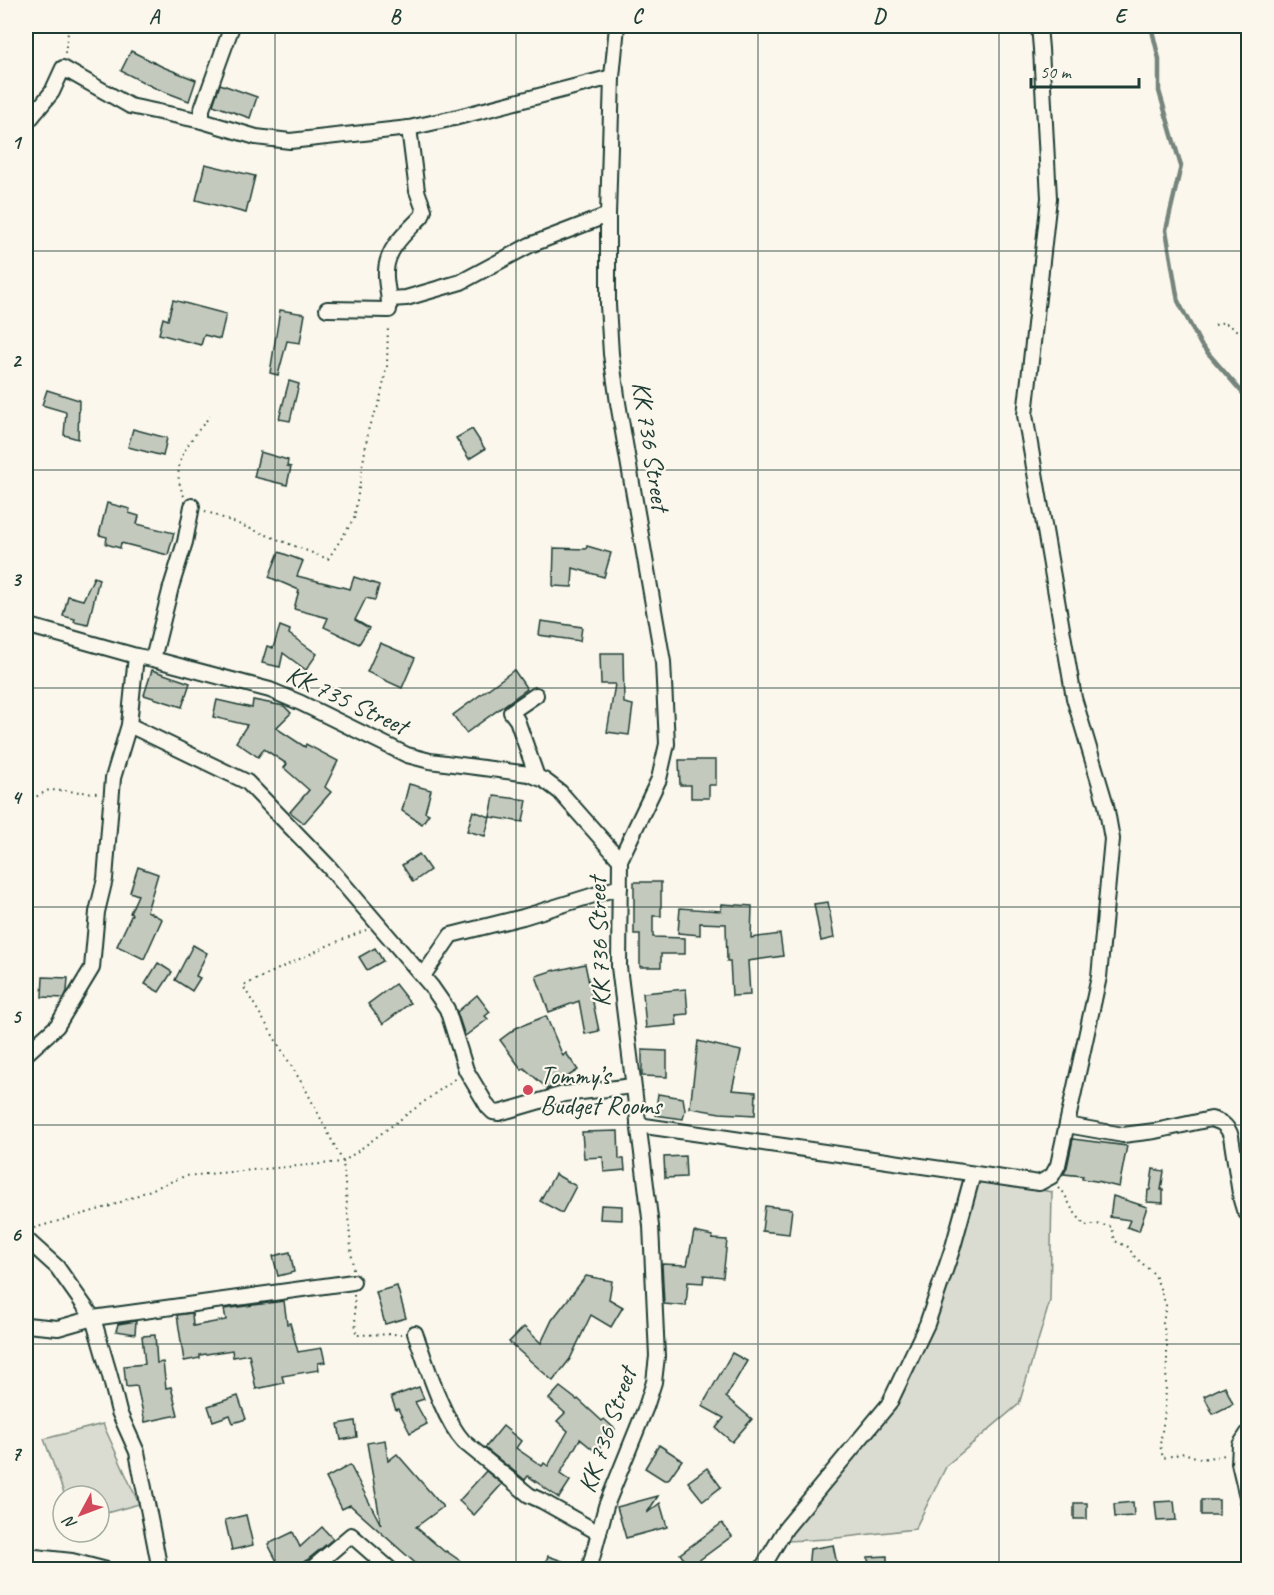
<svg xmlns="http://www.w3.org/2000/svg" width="1274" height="1595" viewBox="0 0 1274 1595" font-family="Caveat,sans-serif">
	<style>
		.green { fill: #dbdcd1; stroke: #7d8c82; stroke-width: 1.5 }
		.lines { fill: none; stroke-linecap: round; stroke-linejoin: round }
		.stream { stroke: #74847b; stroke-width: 4.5 }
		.building { fill: #c4c9be; stroke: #1f3d34; stroke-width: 1.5 }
		.minor-casing { stroke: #1f3d34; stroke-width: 18 }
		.path { stroke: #1f3d34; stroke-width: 2; stroke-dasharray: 1.5 4.5; stroke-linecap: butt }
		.minor { stroke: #fbf7ec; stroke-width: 14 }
		.grid { fill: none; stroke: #1f3d34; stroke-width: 1.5; stroke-opacity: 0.55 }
		.poi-dot { fill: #d1495b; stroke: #fbf7ec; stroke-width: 2 }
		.labels { text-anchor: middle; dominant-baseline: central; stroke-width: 4.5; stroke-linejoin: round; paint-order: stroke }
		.street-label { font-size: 26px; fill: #1f3d34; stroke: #fbf7ec }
		.poi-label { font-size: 26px; fill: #1f3d34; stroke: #fbf7ec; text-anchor: start }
		.neatline { fill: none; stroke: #1f3d34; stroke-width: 2 }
		.grid-label { font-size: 20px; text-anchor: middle; font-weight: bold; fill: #1f3d34 }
	</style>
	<rect width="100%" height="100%" fill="#fbf7ec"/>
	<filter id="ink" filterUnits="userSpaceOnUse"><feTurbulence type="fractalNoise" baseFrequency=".0167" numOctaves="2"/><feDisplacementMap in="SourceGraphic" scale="12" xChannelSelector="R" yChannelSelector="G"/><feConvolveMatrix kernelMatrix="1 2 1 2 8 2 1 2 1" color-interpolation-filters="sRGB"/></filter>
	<g filter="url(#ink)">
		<!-- green -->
		<g class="green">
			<path d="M979,1179L1052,1192L1050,1301L1019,1404L947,1465L915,1529L828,1539L787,1541L801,1517L861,1437L895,1410L920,1358L952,1267Z"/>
			<path d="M103,1424L139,1504L99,1515V1496H65L44,1439Z"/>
		</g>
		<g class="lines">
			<!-- stream -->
			<path class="stream" d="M1151,26L1159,59V91L1181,166L1166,230L1178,301L1201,345L1247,398L1248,401"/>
		</g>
		<!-- building -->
		<g class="building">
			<path d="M131,51L163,67L196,80L189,101L155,88L121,71Z"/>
			<path d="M220,84L257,97L250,118L213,105Z"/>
			<path d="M205,164L255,176L246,213L196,200Z"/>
			<path d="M173,300L226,314L220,339L204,335L201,345L159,334L163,318L168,320Z"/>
			<path d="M280,310L305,314L300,343L287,341L278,375L270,373Z"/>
			<path d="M289,381L299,384L290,421L279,419Z"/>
			<path d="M47,390L79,400L78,439L64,435L66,412L42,405Z"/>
			<path d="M133,429L167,438L163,456L128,447Z"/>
			<path d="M472,429L485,449L469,459L456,438Z"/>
			<path d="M260,452L288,460L287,466L291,467L287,485L254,477Z"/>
			<path d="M107,503L130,509L129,513L139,516L137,524L174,533L168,555L121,543L120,548L106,544L107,537L99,535Z"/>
			<path d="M587,546L611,553L604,577L573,568L572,587L553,586L554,548L586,549Z"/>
			<path d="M279,552L303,561L297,576L350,589L354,577L379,585L375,600L366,598L355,620L369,628L359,644L324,627L328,618L294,609L299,590L269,577Z"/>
			<path d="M94,577L99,579L88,625L74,622L75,619L63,616L68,596L83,600Z"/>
			<path d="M541,621L582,627L580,641L539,635Z"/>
			<path d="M280,626L290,630L289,634L317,654L306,670L283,653L280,667L262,663L267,646L273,648Z"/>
			<path d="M380,643L415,658L402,688L367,672Z"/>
			<path d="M600,653H623L624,703L633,705L629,735L607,732L615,684H601Z"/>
			<path d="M152,670L190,683L182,707L144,695Z"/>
			<path d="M514,670L527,689L466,733L453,715Z"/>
			<path d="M217,700L252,708L253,700L284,706L291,713L276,728L305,747L306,744L338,761L325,787L331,792L304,823L290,812L309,790L284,768L287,764L264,749L258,757L236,742L247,725L213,717Z"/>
			<path d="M679,760H716V785H709V798H691V785H680Z"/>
			<path d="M409,784L431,790L425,812L429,814L422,824L402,811Z"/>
			<path d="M494,796L527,800L523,822L490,817Z"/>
			<path d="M473,811L490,817L485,836L467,831Z"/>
			<path d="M419,854L430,870L413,882L402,865Z"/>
			<path d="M138,867L158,874L147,911L162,919L144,959L117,946L132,914L130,913L138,895L130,892Z"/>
			<path d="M634,882H661V916H653V937L685,938V954H661V967H640V934H634Z"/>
			<path d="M828,902L834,938L821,941L814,904Z"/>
			<path d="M722,904L752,906L751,938L780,934L783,956L748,961L750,995L732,996L730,961H727L726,924L700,923V935L678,933L680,908L721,911Z"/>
			<path d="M193,945L207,953L196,976L200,978L192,991L175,980Z"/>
			<path d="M375,948L383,961L367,970L359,957Z"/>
			<path d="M158,963L172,972L159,992L145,984Z"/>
			<path d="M585,964L599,1031L585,1034L579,1001L549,1012L536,976L554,970L555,971Z"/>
			<path d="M43,977L68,978L67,991L64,998L42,997Z"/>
			<path d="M395,984L410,1003L383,1024L368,1004Z"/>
			<path d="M686,989L688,1014L676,1015L677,1025L646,1028L643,993Z"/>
			<path d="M477,995L490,1012L485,1016L488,1019L465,1036L457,1012Z"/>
			<path d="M546,1016L563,1056L566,1053L578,1070L548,1089L524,1068L522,1070L500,1040L516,1028Z"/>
			<path d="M698,1041L741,1051L732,1090L756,1092L755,1115L720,1113L690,1108Z"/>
			<path d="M642,1050L667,1051V1077L642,1076Z"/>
			<path d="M658,1094L683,1098L685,1110L683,1119L655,1115Z"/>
			<path d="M618,1131L619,1159H624L625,1170L604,1172L603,1157L584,1158L582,1132Z"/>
			<path d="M1073,1139L1127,1146L1119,1187L1102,1183V1182L1082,1179L1083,1176L1064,1174L1067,1167Z"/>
			<path d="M685,1156L686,1177L665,1178L664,1157Z"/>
			<path d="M1153,1169L1164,1171L1161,1190H1163V1203L1147,1202L1148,1190H1150Z"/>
			<path d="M555,1174L576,1186L562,1213L540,1201Z"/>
			<path d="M1113,1196L1147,1207L1139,1231L1127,1227L1130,1220L1110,1217Z"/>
			<path d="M601,1205L622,1206V1220L600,1219Z"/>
			<path d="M765,1206L792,1209L789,1234L762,1231Z"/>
			<path d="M694,1232L713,1236L712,1239L727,1240L723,1277L704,1275L703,1283L688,1282L686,1306L664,1304L662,1264L687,1265Z"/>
			<path d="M290,1252L294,1272L278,1276L273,1256Z"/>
			<path d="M586,1276L612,1281L609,1299L623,1307L611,1327L591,1315L570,1359L553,1381L509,1342L524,1327L541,1343L552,1320Z"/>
			<path d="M397,1286L406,1318L385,1324L376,1292Z"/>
			<path d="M284,1301L287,1324L290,1323L298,1352L322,1348L325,1362L318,1363L319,1370L282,1376L284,1383L256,1389L249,1354L233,1357L232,1350L200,1355V1358L184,1361L177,1315L192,1313L193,1326L226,1320L224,1309Z"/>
			<path d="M136,1321L135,1334L116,1331L118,1324Z"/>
			<path d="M155,1335L157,1363L163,1362L166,1388L171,1387L178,1415L145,1422L137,1386L126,1387L124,1366L145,1364L142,1336Z"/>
			<path d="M732,1353L747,1361L726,1397L752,1419L732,1442L716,1428L724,1418L702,1406Z"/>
			<path d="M1225,1386L1233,1404L1213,1414L1204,1396Z"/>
			<path d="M419,1387L424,1399L415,1402L427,1424L410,1433L398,1409L396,1410L391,1397Z"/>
			<path d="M560,1387L577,1400L578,1399L602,1421L604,1419L615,1429L596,1452L580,1439L560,1474L570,1481L559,1498L528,1476L525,1480L485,1448L503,1426L521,1441L516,1448L542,1466L544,1463L548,1466L568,1431L557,1421L565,1413L549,1399Z"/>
			<path d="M238,1396L246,1419L233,1423L230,1415L213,1421L208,1406Z"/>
			<path d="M355,1421L357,1437L341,1440L338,1424Z"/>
			<path d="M385,1440L388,1461L397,1454L443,1507L416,1527L445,1552L446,1551L472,1569H422L350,1505L342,1509L326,1478L350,1465L381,1525L367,1443Z"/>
			<path d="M659,1445L682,1460L668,1480H664L645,1468Z"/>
			<path d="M707,1468L721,1487L703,1501L688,1482Z"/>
			<path d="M486,1471L502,1484L474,1515L459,1501Z"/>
			<path d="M658,1496L647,1513L660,1503L667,1527L626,1538L617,1507Z"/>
			<rect x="1201" y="1500" width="18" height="15"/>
			<path d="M1174,1501L1176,1520L1157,1521L1155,1502Z"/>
			<path d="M1133,1502L1134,1516L1115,1517L1114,1504Z"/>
			<rect x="1074" y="1503" width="13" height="16"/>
			<path d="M246,1515L253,1545L232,1550L225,1520Z"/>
			<path d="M722,1523L732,1536L690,1567L680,1554Z"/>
			<path d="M322,1527L333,1539L307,1560L289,1569H281L268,1544L293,1532L300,1547Z"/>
			<path d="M833,1545L838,1569H808L810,1549Z"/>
			<path d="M548,1556L580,1567V1569H543Z"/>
			<path d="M887,1556V1569H869L868,1557Z"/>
		</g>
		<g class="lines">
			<defs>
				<g id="minor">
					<path d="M202,121V109L232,26"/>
					<path d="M26,124L52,92L63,68L130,106L202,121L256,137L290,141L409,128L454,118L612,77"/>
					<path d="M390,299L406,298L461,282L530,245L608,215"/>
					<path d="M327,309L389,310C390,295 385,284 386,271C387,247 407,232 422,216L424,210L417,191L409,128"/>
					<path d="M26,625L136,656L153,659L270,690L301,703L407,755L430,761L529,774L544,780L560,792L620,860"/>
					<path d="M153,659L171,587L185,542L192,506"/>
					<path d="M536,695L511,712L517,720L537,777"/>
					<path d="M129,725L247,782L328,866L431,986L447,1009L466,1070L488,1107L493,1112L499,1113L564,1094L633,1086"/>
					<path d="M423,976L451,935L523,917L620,887"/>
					<path d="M26,1054L57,1026L92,968L97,912L105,879L113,778L129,725L136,656"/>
					<path d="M638,1125L1039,1183L1052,1176L1058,1165L1099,977L1112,839L1106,805L1074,698L1025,415L1049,198L1041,49L1039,26"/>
					<path d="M1067,1125L1123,1135L1155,1131L1211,1119C1222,1122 1227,1125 1231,1136L1241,1200L1244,1210L1248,1215"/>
					<path d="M26,1239L57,1267L93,1318L110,1376L119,1412L137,1452L160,1570"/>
					<path d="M26,1325L58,1328L93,1318L353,1282"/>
					<path d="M415,1333C427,1365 442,1418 464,1442L529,1495L542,1501L599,1533"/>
					<path d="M1248,1433L1240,1445L1239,1463L1248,1501"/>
					<path d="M26,1556L72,1561L107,1570"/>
					<path d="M310,1570L351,1535L391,1570"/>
					<path d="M589,1570L606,1506L646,1407L654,1382L657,1356L651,1226L619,967L620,860L659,779L667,744L663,662L618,403L611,354L608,305V215L612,77L617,26"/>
					<path d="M761,1570L786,1528L889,1404L927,1324L953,1247L973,1174"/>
				</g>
			</defs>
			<!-- minor casing -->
			<use href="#minor" class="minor-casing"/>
			<!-- path -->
			<g class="path">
				<path d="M58,26L68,32"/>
				<path d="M65,53L69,26"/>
				<path d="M1215,325L1224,322L1248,337"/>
				<path d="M184,496C168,463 190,441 210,416"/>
				<path d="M205,511L328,559L354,519L369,426L379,404L387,367L388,325"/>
				<path d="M26,802L49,790L97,793"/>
				<path d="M1058,1188L1064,1193L1072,1209L1085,1226L1097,1224L1112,1227L1115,1241L1128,1247L1134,1256L1155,1275L1166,1305L1163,1323L1167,1343V1358L1165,1411L1160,1445L1163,1458L1184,1453L1201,1459L1225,1455"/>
				<path d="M34,1228L111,1206L185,1176L343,1162L456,1078"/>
				<path d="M353,1269L343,1162L306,1090L243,986L329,945L366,930"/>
				<path d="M354,1295L356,1335L401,1334"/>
			</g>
			<!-- minor -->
			<use href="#minor" class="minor"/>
		</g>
	</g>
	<!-- grid -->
	<path class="grid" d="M275,26V1570M516,26V1570M758,26V1570M999,26V1570M26,251H1248M26,470H1248M26,688H1248M26,907H1248M26,1125H1248M26,1344H1248"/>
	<!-- markers -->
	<circle class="poi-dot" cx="528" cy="1090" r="6"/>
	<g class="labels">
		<!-- street labels -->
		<g class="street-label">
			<text transform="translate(651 446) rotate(81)">KK 736 Street</text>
			<text transform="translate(347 700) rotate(25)">KK 735 Street</text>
			<text transform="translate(599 942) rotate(-92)">KK 736 Street</text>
			<text transform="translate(607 1430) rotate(-71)">KK 736 Street</text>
		</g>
		<!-- poi labels -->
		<g class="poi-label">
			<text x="540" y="1075">Tommy’s<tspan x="540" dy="30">Budget Rooms</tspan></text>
		</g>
	</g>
	<!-- margin -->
	<rect width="1274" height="1595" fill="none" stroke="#fbf7ec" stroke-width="66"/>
	<!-- north arrow -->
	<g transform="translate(81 1514) rotate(229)"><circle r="28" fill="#fbf7ec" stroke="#a3ada2" stroke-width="1.5"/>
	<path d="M0-4.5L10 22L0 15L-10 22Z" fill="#d1495b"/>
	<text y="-9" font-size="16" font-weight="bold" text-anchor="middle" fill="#1f3d34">N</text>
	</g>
	<!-- scale -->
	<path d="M1031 78v9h108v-9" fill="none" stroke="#1f3d34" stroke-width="3"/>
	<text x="1040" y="78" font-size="18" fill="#1f3d34" stroke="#fbf7ec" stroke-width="4.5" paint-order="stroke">50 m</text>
	<rect x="33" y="33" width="1208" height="1529" class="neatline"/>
	<g class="grid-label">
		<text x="154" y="23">A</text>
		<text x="395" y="23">B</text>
		<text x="637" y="23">C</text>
		<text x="879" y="23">D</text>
		<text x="1120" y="23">E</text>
		<text x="16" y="149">1</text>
		<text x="16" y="367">2</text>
		<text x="16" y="586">3</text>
		<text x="16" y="804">4</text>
		<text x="16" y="1023">5</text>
		<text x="16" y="1241">6</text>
		<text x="16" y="1460">7</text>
	</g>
</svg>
